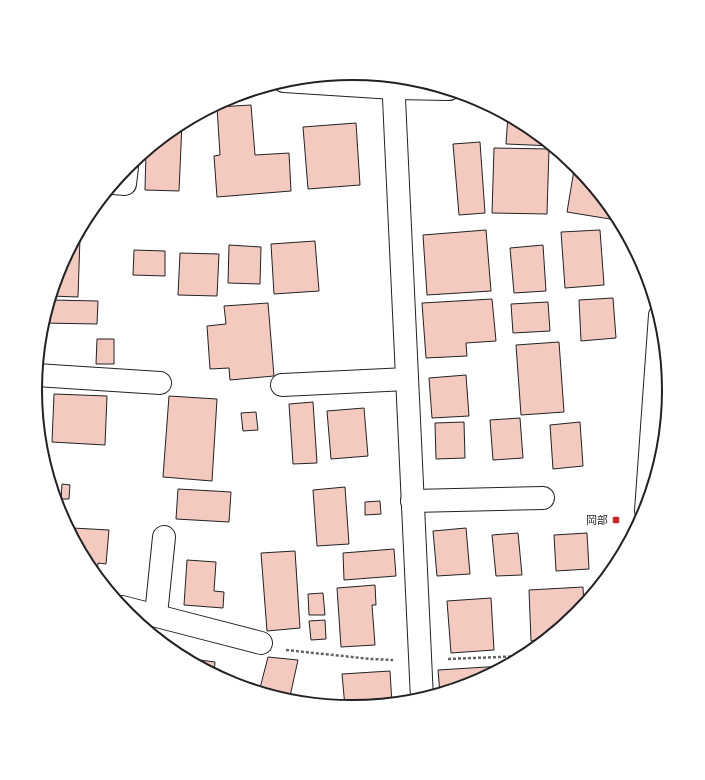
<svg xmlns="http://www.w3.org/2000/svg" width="705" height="780" viewBox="0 0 705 780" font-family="Mulish,'Noto Sans JP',sans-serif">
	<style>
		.building { fill: #f3c9c0; stroke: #222 }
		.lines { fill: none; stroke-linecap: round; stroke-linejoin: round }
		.minor-casing { stroke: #222; stroke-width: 24 }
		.tertiary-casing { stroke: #222; stroke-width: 24 }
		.trunk-casing { stroke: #222; stroke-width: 24 }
		.path { stroke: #646464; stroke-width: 2.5; stroke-dasharray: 3 2; stroke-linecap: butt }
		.minor { stroke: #fff; stroke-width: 22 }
		.tertiary { stroke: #fff; stroke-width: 22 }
		.trunk { stroke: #fff; stroke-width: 22 }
		.poi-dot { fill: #c62828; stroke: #fff; stroke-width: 1.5 }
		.labels { text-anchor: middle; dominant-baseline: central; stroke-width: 3; stroke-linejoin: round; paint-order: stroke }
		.poi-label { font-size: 11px; fill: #222; stroke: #fff; text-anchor: end }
		.rim { fill: none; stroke: #222; stroke-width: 2 }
	</style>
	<rect width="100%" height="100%" fill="#fff"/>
	<!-- building -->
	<g class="building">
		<path d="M251,105L255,155L289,153L291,191L217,197L214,156L220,155L217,107Z"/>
		<path d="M508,115L529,126L553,146L506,144Z"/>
		<path d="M182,123L179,191L145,190L146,150L176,126Z"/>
		<path d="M356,123L360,185L308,189L303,127Z"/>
		<path d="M480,142L485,213L459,215L453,144Z"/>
		<path d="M494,148L549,149L547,214L492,213Z"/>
		<path d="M575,164L617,214L616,220L567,212Z"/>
		<path d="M486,230L491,291L427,295L423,235Z"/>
		<path d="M600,230L604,285L565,288L561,232Z"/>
		<path d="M76,238H80L78,297L51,296L59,268Z"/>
		<path d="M315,241L319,291L274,294L271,244Z"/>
		<path d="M229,245L261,247L260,284L228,283Z"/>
		<path d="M543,245L546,291L514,293L510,248Z"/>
		<path d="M134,250L165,251V276L133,275Z"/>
		<path d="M180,253L219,254L217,296L178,295Z"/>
		<path d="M613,298L616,338L581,341L579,300Z"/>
		<path d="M492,299L496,341L466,343L467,356L426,358L422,303Z"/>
		<path d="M50,300L98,301L97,324L43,323Z"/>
		<path d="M548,302L550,331L513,333L511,304Z"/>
		<path d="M268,303L274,376L230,380L229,368L210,369L207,326L226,324L224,306Z"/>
		<path d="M97,339H114V364H96Z"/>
		<path d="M559,342L564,412L521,415L516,345Z"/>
		<path d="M466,375L469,416L432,418L429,378Z"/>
		<path d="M54,394L107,396L105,445L52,442Z"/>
		<path d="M169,396L217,399L212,481L163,477Z"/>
		<path d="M313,402L317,463L293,464L289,404Z"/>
		<path d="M364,408L368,456L331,459L327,411Z"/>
		<path d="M256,412L258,430L243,431L241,413Z"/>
		<path d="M520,418L523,458L493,460L490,420Z"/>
		<path d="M464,422L465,458L436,459L435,423Z"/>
		<path d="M580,422L583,466L553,469L550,425Z"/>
		<path d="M62,484L70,485L69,499H61Z"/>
		<path d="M345,487L349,544L317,546L313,490Z"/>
		<path d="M178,489L231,492L229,522L176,519Z"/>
		<path d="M380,501L381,514L365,515V502Z"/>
		<path d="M73,528L109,530L106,564L98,563L97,574H95L88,566L73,537Z"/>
		<path d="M466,528L470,574L437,576L433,531Z"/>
		<path d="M518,533L522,575L496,576L492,535Z"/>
		<path d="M587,533L589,569L556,571L554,535Z"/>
		<path d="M394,549L396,576L344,580L343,553Z"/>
		<path d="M295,551L300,628L267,631L261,553Z"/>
		<path d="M187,560L216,562L214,591L224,592L223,608L184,605Z"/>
		<path d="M375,585L376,605H372L375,645L341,647L337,588Z"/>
		<path d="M583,587L584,606L577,615L546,640L531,641L529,590Z"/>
		<path d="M323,593L325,615H309L308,594Z"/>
		<path d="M491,598L494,650L451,653L447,601Z"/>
		<path d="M325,620L326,639L311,640L309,621Z"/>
		<path d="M268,657L298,660L289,701L259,692Z"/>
		<path d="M185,658L215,662L214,674Z"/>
		<path d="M503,666V668L474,683L440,694L438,670Z"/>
		<path d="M390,671L392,704L352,707H345L342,674Z"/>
	</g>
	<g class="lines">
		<defs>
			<g id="minor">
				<path d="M393,77L422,699"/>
				<path d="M113,183L125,184L127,167"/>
				<path d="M36,375L160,383"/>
				<path d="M282,385L407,379"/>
				<path d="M412,501L543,498"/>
				<path d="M122,607L261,643"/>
				<path d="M156,615L164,537"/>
			</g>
			<path id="tertiary" d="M284,81L394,88L449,89"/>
			<path id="trunk" d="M646,511L660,315"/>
		</defs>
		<!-- minor casing -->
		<use href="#minor" class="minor-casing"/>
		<!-- tertiary casing -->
		<use href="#tertiary" class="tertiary-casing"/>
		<!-- trunk casing -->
		<use href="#trunk" class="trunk-casing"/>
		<!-- path -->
		<g class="path">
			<path d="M286,650L371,659L393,660"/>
			<path d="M448,659L525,656"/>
		</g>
		<!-- minor -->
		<use href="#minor" class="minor"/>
		<!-- tertiary -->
		<use href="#tertiary" class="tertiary"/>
		<!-- trunk -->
		<use href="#trunk" class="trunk"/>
	</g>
	<!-- markers -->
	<rect class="poi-dot" x="612" y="516" width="8" height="8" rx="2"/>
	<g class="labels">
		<!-- poi labels -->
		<g class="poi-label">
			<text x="608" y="520">岡部</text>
		</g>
	</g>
	<!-- crop -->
	<path d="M0 0H705V780H0ZM42 390a310 310 0 1 1 620 0a310 310 0 1 1-620 0Z" fill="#fff" fill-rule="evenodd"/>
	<path class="rim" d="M42 390a310 310 0 1 1 620 0a310 310 0 1 1-620 0Z"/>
</svg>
